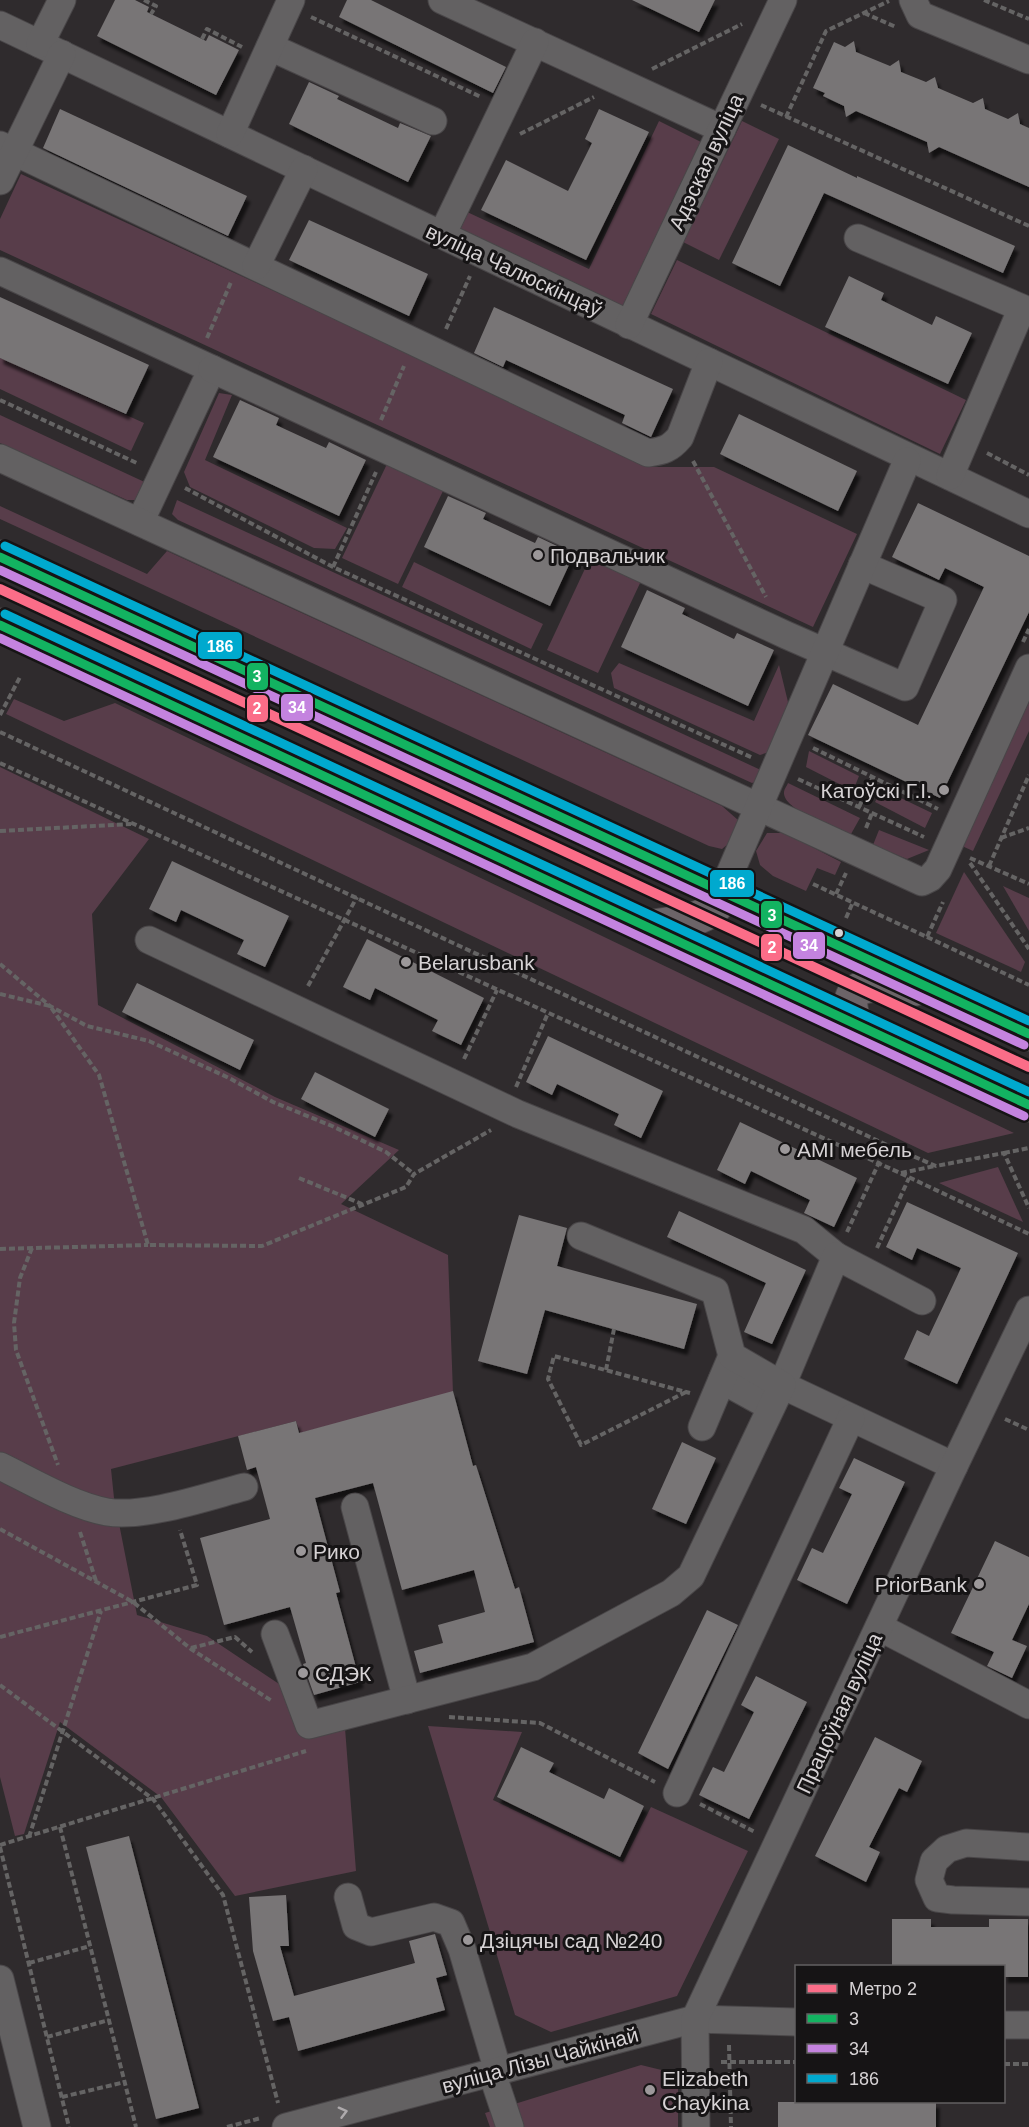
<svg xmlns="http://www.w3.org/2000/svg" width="1029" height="2127" viewBox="0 0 1029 2127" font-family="Arial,sans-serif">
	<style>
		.green { fill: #583d4a }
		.building { fill: #787576; filter: url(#shadow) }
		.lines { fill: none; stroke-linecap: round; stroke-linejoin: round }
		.minor-casing { stroke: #494648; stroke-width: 29 }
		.major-casing { stroke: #494648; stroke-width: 35 }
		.path { stroke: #656464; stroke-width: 4; stroke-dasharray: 6 3; stroke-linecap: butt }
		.minor { stroke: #636162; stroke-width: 27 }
		.major { stroke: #6c6468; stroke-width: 33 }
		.bus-1-casing { stroke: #161415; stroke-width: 14 }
		.bus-2-casing { stroke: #161415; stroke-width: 14 }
		.bus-3-casing { stroke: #161415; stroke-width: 14 }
		.bus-1 { stroke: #13b361; stroke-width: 9 }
		.bus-2 { stroke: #c483df; stroke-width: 9 }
		.bus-3 { stroke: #00a9ce; stroke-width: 9 }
		.metro-1-casing { stroke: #161415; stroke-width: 15 }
		.metro-1 { stroke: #fb6d88; stroke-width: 10 }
		.oneway { stroke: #aeaaac }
		.poi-dot { fill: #9c989a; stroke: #161415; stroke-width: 2 }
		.bus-dot { fill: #d6d2d4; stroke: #161415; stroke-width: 2 }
		.labels { text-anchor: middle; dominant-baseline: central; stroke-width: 6; stroke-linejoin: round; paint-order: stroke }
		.street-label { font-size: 21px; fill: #d6d2d4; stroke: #161415 }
		.poi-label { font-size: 21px; fill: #d6d2d4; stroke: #161415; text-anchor: start }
		.line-badge { stroke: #161415; stroke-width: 2 }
		.badge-label { font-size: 16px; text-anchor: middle; font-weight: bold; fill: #fff }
	</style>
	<defs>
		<filter id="shadow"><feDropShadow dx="3.5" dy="6" stdDeviation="1.5" flood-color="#0009"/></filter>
	</defs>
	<rect width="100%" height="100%" fill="#2f2b2d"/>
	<!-- green -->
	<g class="green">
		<path d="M659,121L703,143L624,309L456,230L465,211L589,269Z"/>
		<path d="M742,121L779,139L719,260L683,242Z"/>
		<path d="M21,174L654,467H714L857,534L813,627L0,250V219Z"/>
		<path d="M677,260L966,400L940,454L651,314Z"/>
		<path d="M0,358L144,423L131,451L0,389Z"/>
		<path d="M219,393L232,395L205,460L347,528L335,549L314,548L190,487L184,472Z"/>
		<path d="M0,415L151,485L141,500H127L0,443Z"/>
		<path d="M387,464L443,491L398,584L342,558Z"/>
		<path d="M177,500L763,771L760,780L752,783L178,520L172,514Z"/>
		<path d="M0,506L147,574L167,551L722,806L738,820L734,839L722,849L709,846L0,519Z"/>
		<path d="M590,558L641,581L598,673L547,650Z"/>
		<path d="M414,562L543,624L531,649L402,587Z"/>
		<path d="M619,663L754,721L779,665L788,702L772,751L760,755L614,688L611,673Z"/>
		<path d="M14,699L64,721L115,703L1014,1133L928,1153L6,714Z"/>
		<path d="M1029,701V731L973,851L962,846Z"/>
		<path d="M809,751L859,776L853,791L806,767Z"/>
		<path d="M0,767L149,839L92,914L98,1005L275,1097L399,1150L341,1204L448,1255L453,1393L300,1433L296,1421L111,1469L114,1498L137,1615L207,1636L345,1728L356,1871L235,1896L161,1797L60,1722L24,1834L15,1836L0,1777Z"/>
		<path d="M788,783L860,818L851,834C837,828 782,810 784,792C784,789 787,786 788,783Z"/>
		<path d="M882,789L932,813L925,828L875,802Z"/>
		<path d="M879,830L929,850L907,859L873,845Z"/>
		<path d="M767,833H785L841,862L835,875L817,868L806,891L773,876L760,865L756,851Z"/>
		<path d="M964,872L1025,962L1021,972L936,933Z"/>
		<path d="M1003,886L1029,898V931Z"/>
		<path d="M998,1167L1023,1222L939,1183Z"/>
		<path d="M428,1726L522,1732L493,1800L623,1862L651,1807L748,1851L677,1996L551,2032L515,2015Z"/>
		<path d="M641,2065L678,2074V2127H490L485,2113Z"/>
	</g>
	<!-- building -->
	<g class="building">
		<path d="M115,0H135L149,7L147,12L206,41L209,35L239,50L216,95L97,36Z"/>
		<path d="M347,0H371L506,67L493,93L339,17Z"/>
		<path d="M632,0H715L699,32Z"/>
		<path d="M854,41L856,52L890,66L899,60L901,72L926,82L935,77L938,88L973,103L983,98L985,109L1008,119L1018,113L1020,124L1029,128V187L939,147L929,153L927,142L856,111L846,117L844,106L823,96L825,93L813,88L834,42L845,47Z"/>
		<path d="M309,82L339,96L337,99L398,128L400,123L431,136L408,182L289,124Z"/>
		<path d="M60,109L247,196L228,236L43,148Z"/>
		<path d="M599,109L649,132L586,260L481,210L506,160L568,191L592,143L585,139Z"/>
		<path d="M788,145L857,178V176L1015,246L1003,273L824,193L780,286L732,263Z"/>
		<path d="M309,220L428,274L409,316L289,260Z"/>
		<path d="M849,276L884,293L881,300L932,325L936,316L972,333L948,384L825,327Z"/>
		<path d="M0,297L149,365L126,414L0,358Z"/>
		<path d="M494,307L673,389L651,437L622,423L625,415L506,360L503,367L474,353Z"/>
		<path d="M240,400L279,418L276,425L326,448L329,442L366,460L339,516L213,457Z"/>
		<path d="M739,414L857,471L838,511L720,454Z"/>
		<path d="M448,496L486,513L483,519L535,543L538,537L574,554L550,606L424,547Z"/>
		<path d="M918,503L1029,556V612L940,798L808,735L833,684L918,725L984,587L945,568L939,580L892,557Z"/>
		<path d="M647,590L685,608L682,614L734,639L737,633L774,650L748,706L621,647Z"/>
		<path d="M172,861L289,916L265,967L237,954L244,940L181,910L176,922L149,909Z"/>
		<path d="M367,939L484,998L461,1045L432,1031L438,1020L375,988L370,1000L343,987Z"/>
		<path d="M137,983L254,1040L240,1070L122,1012Z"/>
		<path d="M548,1036L663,1091L641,1138L614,1125L619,1114L557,1084L552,1095L526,1082Z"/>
		<path d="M315,1072L389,1109L375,1137L301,1099Z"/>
		<path d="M740,1122L857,1178L834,1227L804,1213L810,1200L751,1171L745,1184L717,1170Z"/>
		<path d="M907,1202L1018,1253L957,1384L904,1359L917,1330L929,1336L961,1268L917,1248L912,1260L886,1247Z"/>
		<path d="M679,1211L806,1270L772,1344L744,1332L766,1283L667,1237Z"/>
		<path d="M519,1215L567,1228L557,1266L697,1304L684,1349L545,1310L527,1374L478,1361Z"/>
		<path d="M453,1391L473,1466L476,1465L515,1589L519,1587L534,1642L420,1673L414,1651L443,1643L438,1625L485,1612L474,1570L402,1590L373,1483L315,1498L340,1592L336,1593L360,1682L314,1695L303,1664L306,1663L290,1607L224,1625L200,1538L270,1519L256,1467L247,1470L238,1436L296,1421L299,1433Z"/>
		<path d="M682,1442L716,1458L686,1524L652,1509Z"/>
		<path d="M854,1458L905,1482L847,1604L797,1580L812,1548L823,1553L852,1494L839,1488Z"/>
		<path d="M995,1541L1029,1557V1604L1012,1640L1027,1646L1012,1678L987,1666L994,1652L951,1633Z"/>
		<path d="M707,1610L738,1625L668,1769L638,1753Z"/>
		<path d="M756,1676L807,1702L749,1819L699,1795L713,1767L724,1772L754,1712L741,1705Z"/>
		<path d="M875,1737L922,1761L907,1792L899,1788L869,1847L880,1852L866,1882L815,1856Z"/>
		<path d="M521,1747L554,1763L549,1772L604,1799L609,1788L644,1806L620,1857L497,1797Z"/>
		<path d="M129,1836L199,2108L156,2119L86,1847Z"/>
		<path d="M286,1895L289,1946H280L294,1996L415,1963L409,1941L435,1934L447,1975L436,1978L445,2010L298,2051L289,2017L273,2021L253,1951L249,1897Z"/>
		<path d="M892,1919H931V1927H989V1919H1028V1977H1004V1966H892Z"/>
		<rect x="778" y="2102" width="158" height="25"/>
	</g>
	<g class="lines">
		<defs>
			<g id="minor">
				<path d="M442,0L722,129"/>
				<path d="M913,0L920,15L1029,60"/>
				<path d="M0,25L1029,514"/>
				<path d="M40,44L62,0"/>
				<path d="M270,47L433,121"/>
				<path d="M230,134L291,0"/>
				<path d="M0,145L648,453C663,451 670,449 680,437L709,362"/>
				<path d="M0,181L62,54"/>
				<path d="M442,235L535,42"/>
				<path d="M858,238L1022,308L950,476"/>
				<path d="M256,266L304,169"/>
				<path d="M0,271L212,369L140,522"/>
				<path d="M629,325L783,0"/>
				<path d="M212,369L786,635L905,687L943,600L862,565"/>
				<path d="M0,458L922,882L930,878L938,869L1029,668"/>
				<path d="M722,892L907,461"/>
				<path d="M149,940L518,1114L804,1230L836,1256"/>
				<path d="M922,1301L836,1256L782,1385L954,1466"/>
				<path d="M722,1380L771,1407"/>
				<path d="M702,1427L732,1356"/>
				<path d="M0,1466C31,1481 73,1506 107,1512C145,1518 206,1497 244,1487"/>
				<path d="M355,1507L407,1700"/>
				<path d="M879,1627L1029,1705"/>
				<path d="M275,1634L309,1725L533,1667L671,1593L691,1576L782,1385L732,1356L715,1291L581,1236"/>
				<path d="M677,1793L851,1418"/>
				<path d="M1029,1847L966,1843L947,1849L934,1861L929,1880L937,1898L953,1900L1029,1902"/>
				<path d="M348,1897L356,1926L371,1932L434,1917L451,1923L462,1949L498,2071"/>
				<path d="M0,1979L37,2127"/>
				<path d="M1004,2025H1029"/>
				<path d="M492,2073L510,2127"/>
				<path d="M286,2127L695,2019L796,2022"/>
				<path d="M696,2127L695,2019L954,1466L1029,1310"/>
			</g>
			<g id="major">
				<path d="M0,557L1029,1034"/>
				<path d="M0,625L1029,1105"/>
				<path d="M646,927C666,924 703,922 716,906C719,902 720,896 722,892"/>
				<path d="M857,1025C833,975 885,985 915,989"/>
			</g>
		</defs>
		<!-- minor casing -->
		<use href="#minor" class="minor-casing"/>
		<!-- major casing -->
		<use href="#major" class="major-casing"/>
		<!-- path -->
		<g class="path">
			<path d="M144,0L156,6L151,14"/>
			<path d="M984,0L1029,19"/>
			<path d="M864,13L896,27"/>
			<path d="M311,17L481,97"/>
			<path d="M202,39L207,29L242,47"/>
			<path d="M652,69L742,24"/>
			<path d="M761,105L1029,226"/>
			<path d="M786,117L826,31L889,1"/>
			<path d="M520,134L594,97"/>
			<path d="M446,329L470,276"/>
			<path d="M207,338L231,282"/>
			<path d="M0,400L139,464"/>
			<path d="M381,420L404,366"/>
			<path d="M987,453L1029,475"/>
			<path d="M693,461L766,597"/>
			<path d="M185,488L333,567L753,758"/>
			<path d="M333,567L376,472"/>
			<path d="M1023,642L1029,629"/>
			<path d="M0,715L20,677"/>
			<path d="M0,732L887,1145L936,1166L1004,1153L1029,1208"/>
			<path d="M813,748L938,809"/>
			<path d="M0,763L900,1173L1029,1234"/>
			<path d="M798,779L924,837"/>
			<path d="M859,807L873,777"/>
			<path d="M866,828L872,813"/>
			<path d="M0,831L131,824"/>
			<path d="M1001,838L1029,828"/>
			<path d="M970,858L1029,884"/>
			<path d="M970,863L1029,949"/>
			<path d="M989,866L1029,775"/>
			<path d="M813,884L927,937L943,902"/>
			<path d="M836,894L846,873"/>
			<path d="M846,918L853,902"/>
			<path d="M927,937L1029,985"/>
			<path d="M0,964L50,1006L87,1026L149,1041L229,1078L273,1102L332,1126L386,1152L414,1174"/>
			<path d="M308,986L357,897"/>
			<path d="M0,994L50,1006L99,1075L148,1245L262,1246L406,1187L414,1174L491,1130"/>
			<path d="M464,1059L497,990"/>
			<path d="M516,1087L548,1013"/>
			<path d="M1004,1153L1029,1148"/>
			<path d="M901,1173L935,1166"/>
			<path d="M299,1178L362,1204"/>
			<path d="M847,1232L887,1145"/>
			<path d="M32,1248L20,1278L14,1323L16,1350L58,1465"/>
			<path d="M877,1248L909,1178"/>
			<path d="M0,1249L148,1245"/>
			<path d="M606,1370L614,1329"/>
			<path d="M686,1392L581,1445L548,1379L554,1356L686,1392L690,1393"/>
			<path d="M1005,1419L1029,1430"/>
			<path d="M0,1529L133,1602L191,1649L272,1701"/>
			<path d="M80,1532L96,1581"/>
			<path d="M0,1637L197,1585L180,1530"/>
			<path d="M191,1648L235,1637L252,1652"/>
			<path d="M0,1685L153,1799L223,1895L278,2103"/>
			<path d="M449,1717L540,1723L655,1782"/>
			<path d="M700,1804L755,1832"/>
			<path d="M60,1827L136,2127"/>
			<path d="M29,1837L101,1611"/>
			<path d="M0,1845L306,1751"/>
			<path d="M0,1847L69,2127"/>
			<path d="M29,1963L90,1946"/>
			<path d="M47,2037L109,2020"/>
			<path d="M729,2045L731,2127"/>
			<path d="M721,2062H796"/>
			<path d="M1004,2064H1029"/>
			<path d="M62,2097L125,2082"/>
			<path d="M227,2127L261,2118"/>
		</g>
		<!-- minor -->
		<use href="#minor" class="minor"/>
		<!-- major -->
		<use href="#major" class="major"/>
		<defs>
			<g id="bus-1">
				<path d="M0,557L1029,1034"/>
				<path d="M0,625L1029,1105"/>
			</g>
			<g id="bus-2">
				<path d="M0,570L1024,1045"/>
				<path d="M0,638L1024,1116"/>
			</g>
			<g id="bus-3">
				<path d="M5,546L1029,1021"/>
				<path d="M5,614L1029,1092"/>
			</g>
		</defs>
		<!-- bus-1 casing -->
		<use href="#bus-1" class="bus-1-casing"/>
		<!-- bus-2 casing -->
		<use href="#bus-2" class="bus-2-casing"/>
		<!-- bus-3 casing -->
		<use href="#bus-3" class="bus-3-casing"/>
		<!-- bus-1 -->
		<use href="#bus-1" class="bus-1"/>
		<!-- bus-2 -->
		<use href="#bus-2" class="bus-2"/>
		<!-- bus-3 -->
		<use href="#bus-3" class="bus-3"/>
		<defs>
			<path id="metro-1" d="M0,589L1029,1067"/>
		</defs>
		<!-- metro-1 casing -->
		<use href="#metro-1" class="metro-1-casing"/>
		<!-- metro-1 -->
		<use href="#metro-1" class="metro-1"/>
	</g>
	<!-- one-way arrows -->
	<defs><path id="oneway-chevron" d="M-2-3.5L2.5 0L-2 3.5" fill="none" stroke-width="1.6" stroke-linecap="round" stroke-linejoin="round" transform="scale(1.5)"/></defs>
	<use class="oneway" href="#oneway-chevron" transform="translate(343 2112) rotate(-15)"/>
	<!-- markers -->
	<g class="poi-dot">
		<circle cx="538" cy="555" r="6"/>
		<circle cx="944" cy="790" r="6"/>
		<circle cx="406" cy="962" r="6"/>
		<circle cx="785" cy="1149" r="6"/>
		<circle cx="301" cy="1551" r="6"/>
		<circle cx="979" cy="1584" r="6"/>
		<circle cx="303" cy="1673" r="6"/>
		<circle cx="468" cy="1940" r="6"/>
		<circle cx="650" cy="2090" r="6"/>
	</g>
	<circle class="bus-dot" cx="839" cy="933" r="5"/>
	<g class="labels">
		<!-- street labels -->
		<g class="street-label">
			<text transform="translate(706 162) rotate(-65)">Адэская вуліца</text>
			<text transform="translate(514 270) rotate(25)">вуліца Чалюскінцаў</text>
			<text transform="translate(839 1713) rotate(-65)">Працоўная вуліца</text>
			<text transform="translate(540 2060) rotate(-15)">вуліца Лізы Чайкінай</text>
		</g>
		<!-- poi labels -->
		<g class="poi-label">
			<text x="550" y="555">Подвальчик</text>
			<text x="932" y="790" text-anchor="end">Катоўскі Г.І.</text>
			<text x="418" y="962">Belarusbank</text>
			<text x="797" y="1149">AMI мебель</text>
			<text x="313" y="1551">Рико</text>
			<text x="967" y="1584" text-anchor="end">PriorBank</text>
			<text x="315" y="1673">СДЭК</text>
			<text x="480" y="1940">Дзіцячы сад №240</text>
			<text x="662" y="2078">Elizabeth<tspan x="662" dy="24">Chaykina</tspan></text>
		</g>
	</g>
	<g class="line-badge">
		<rect x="197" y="631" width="46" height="29" rx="6" fill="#00a9ce"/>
		<rect x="246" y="662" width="23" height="29" rx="6" fill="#13b361"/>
		<rect x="280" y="693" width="34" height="29" rx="6" fill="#c483df"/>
		<rect x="246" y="694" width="23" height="29" rx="6" fill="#fb6d88"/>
		<rect x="709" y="869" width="46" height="29" rx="6" fill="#00a9ce"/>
		<rect x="760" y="900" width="23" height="29" rx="6" fill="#13b361"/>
		<rect x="792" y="931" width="34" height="29" rx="6" fill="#c483df"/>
		<rect x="760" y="933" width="23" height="29" rx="6" fill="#fb6d88"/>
	</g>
	<g class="badge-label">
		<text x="220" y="652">186</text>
		<text x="257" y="682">3</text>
		<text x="297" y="713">34</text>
		<text x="257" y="714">2</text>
		<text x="732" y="889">186</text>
		<text x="772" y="921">3</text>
		<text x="809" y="951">34</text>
		<text x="772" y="953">2</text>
	</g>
	<!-- legend -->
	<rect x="795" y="1965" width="210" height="138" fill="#161415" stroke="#636061" stroke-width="1.5"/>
	<rect x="807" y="1984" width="30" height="9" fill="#fb6d88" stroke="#636061" stroke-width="1.5"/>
	<text x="849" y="1995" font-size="18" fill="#d6d2d4">Метро 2</text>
	<rect x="807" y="2014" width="30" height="9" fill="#13b361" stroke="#636061" stroke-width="1.5"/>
	<text x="849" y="2025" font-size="18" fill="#d6d2d4">3</text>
	<rect x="807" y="2044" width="30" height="9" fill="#c483df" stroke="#636061" stroke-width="1.5"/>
	<text x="849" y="2055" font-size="18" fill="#d6d2d4">34</text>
	<rect x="807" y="2074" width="30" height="9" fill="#00a9ce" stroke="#636061" stroke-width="1.5"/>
	<text x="849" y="2085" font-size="18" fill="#d6d2d4">186</text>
</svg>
